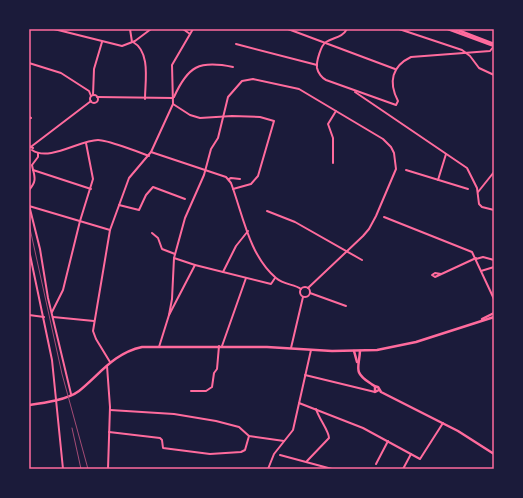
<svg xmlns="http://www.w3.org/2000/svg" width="523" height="498" viewBox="0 0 523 498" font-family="'Sofia Sans Condensed',sans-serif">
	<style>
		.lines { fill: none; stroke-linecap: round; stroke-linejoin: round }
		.minor { stroke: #ff6b9d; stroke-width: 2 }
		.tertiary { stroke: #ff6b9d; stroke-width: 2.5 }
		.secondary { stroke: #ff6b9d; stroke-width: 2.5 }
		.rail { stroke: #a44b75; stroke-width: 1 }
		.neatline { fill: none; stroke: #ff6b9d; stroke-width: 1.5 }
	</style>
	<rect width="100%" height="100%" fill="#1b1b3a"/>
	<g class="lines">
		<!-- minor -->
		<g class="minor">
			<path d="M54,29L122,46L135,41L151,29"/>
			<path d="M130,29L132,42"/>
			<path d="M183,29L190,34"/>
			<path d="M288,29L395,69"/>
			<path d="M347,29C342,38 334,37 326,42C321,45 316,62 317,68C318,73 322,78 326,80L396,105L398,101C388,82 392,66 411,57L490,51L494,46"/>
			<path d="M399,29L462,50L470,56L479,68L494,75"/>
			<path d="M133,42C151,52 145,82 145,99"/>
			<path d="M236,44L317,65"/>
			<path d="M29,63L61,73L89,91L91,96"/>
			<path d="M355,92L467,168L477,188L479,204L482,207L494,210"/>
			<path d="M93,95L94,69L102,42"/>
			<circle cx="94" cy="99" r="4"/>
			<path d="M97,97L173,98"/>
			<path d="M174,97C188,66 199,60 233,67"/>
			<path d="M173,104L190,115L200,118L232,116L260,117L274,121L258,176L251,184L233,189"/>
			<path d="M29,117L31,118"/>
			<path d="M29,146L33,148"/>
			<path d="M32,146L91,101"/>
			<path d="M32,150C49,162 80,140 98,140C107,140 139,152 149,156"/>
			<path d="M151,152L226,177L231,183C243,215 249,255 276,278C284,285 294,284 301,289"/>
			<path d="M333,163V138L328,124L336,111"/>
			<path d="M33,170L91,189"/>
			<path d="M406,170L468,189"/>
			<path d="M229,179L231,178L240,179"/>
			<path d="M438,180L446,154"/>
			<path d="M29,190C38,180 34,176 32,165L38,157V153"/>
			<path d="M478,192L494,172"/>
			<path d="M29,205L40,249L48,298L71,394"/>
			<path d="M119,205L139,210L146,195L153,187L185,199"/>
			<path d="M29,206L110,230"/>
			<path d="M267,211L295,222L362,260"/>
			<path d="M384,217L472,252L494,299"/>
			<path d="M152,233L158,238L162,249L175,254"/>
			<path d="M29,250L52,360L63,469"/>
			<path d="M174,258L195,265L271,284L275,278"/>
			<path d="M476,259L483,257L494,260"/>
			<path d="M481,271L494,267"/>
			<path d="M223,272L236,246L248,231"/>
			<path d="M441,274L435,273L432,275L435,277L476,258"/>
			<circle cx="305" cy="292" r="5"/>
			<path d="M310,293L346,306"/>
			<path d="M494,304V311"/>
			<path d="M52,312L63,290L80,221L93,179L86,143"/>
			<path d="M29,315L44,317"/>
			<path d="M169,315L172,299L174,258L185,218L204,175L211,149L218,138L228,97L242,81L253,79L299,89L383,139L391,147L394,153L396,169L376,216L369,229L363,236L308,288"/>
			<path d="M53,317L94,321"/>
			<path d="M222,346L246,278"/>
			<path d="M159,347L169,315L195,265"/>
			<path d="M291,348L303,297"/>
			<path d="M110,362L96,339L93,331L110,230L129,178L151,152L173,104L172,65L193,29"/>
			<path d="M107,366L110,407L108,469"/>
			<path d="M305,375L375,392"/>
			<path d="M191,391H206L212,387L214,373L217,369L219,346"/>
			<path d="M299,403L363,428L420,459L443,423"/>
			<path d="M110,410L174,414L216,421L239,427L249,436L284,441"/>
			<path d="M109,432L160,438L162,440L163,448L210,454L241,452L245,450L249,436"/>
			<path d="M280,455L332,469"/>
			<path d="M307,461L329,438C329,431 319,419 316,409"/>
			<path d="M376,464L388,441"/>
			<path d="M268,469L274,454L293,430L311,350"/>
			<path d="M403,469L411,454"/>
		</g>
		<!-- tertiary -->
		<g class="tertiary">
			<path d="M448,29L494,46"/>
			<path d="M455,29L494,44"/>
			<path d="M354,351L357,362"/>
			<path d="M360,351C359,368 353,372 370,383C373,385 374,387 378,387L381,392L458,431L494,454"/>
			<path d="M375,387V392L379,390"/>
		</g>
		<!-- secondary -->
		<g class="secondary">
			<path d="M482,319L494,313"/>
			<path d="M29,405C44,403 67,400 79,391C100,374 114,353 142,347H267L332,351L377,350L416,342L494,317"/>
		</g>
		<!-- rail -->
		<g class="rail">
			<path d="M29,224L62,374L88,469"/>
			<path d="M72,428L81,469"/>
		</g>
	</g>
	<!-- border -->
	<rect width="523" height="498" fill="none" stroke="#1b1b3a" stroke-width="60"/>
	<rect x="30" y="30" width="463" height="438" class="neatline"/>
</svg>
